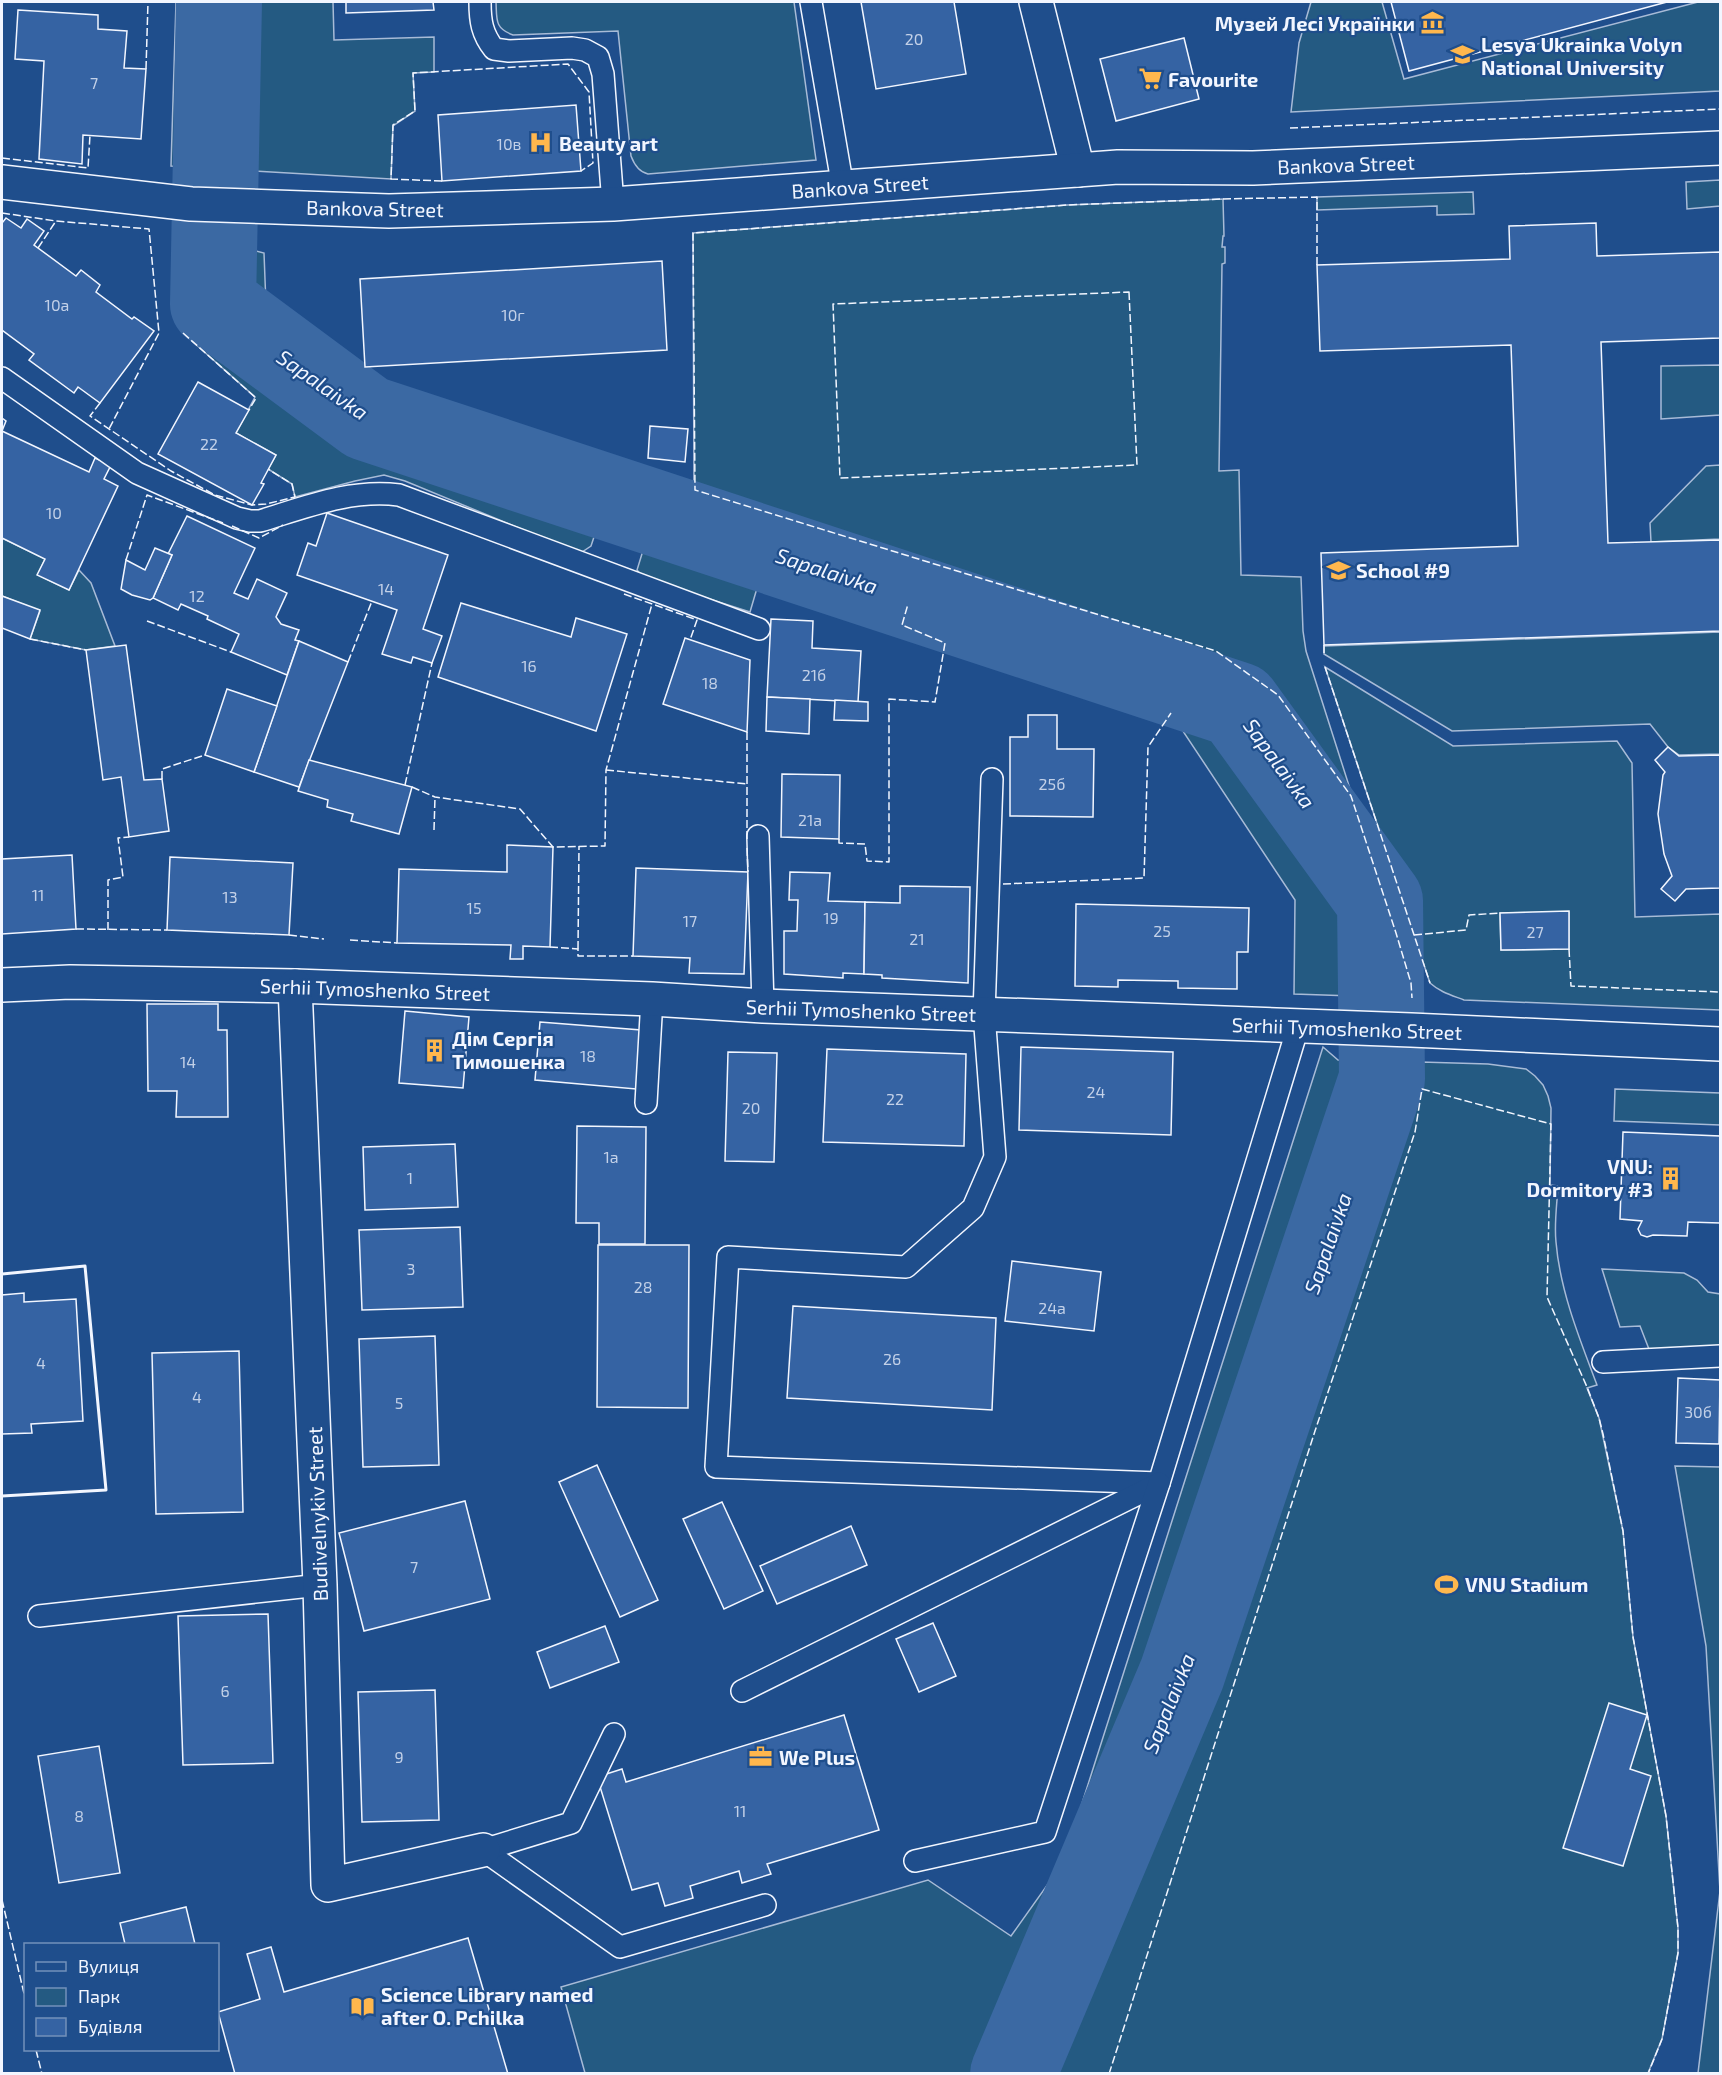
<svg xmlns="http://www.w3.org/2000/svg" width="1722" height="2075" viewBox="0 0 1722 2075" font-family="'Exo 2',sans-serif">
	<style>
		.green { fill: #245a82; stroke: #a8bbd7; stroke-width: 1.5; fill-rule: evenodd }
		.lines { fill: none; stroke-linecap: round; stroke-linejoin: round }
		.river { stroke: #3b69a3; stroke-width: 86 }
		.building { fill: #3563a3; stroke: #f2f6ff; stroke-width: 1.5 }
		.lane-casing { stroke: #f2f6ff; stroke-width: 24 }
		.street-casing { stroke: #f2f6ff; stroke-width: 36 }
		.lane { stroke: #1f4e8c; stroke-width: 21 }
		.street { stroke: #1f4e8c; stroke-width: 33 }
		.fence { stroke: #f2f6ff; stroke-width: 1.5; stroke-dasharray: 8 3; stroke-linecap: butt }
		.wall { stroke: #f2f6ff; stroke-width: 3 }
		.labels { text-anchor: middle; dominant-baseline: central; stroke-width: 4.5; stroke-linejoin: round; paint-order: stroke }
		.number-label { font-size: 16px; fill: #c3d1e8 }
		.poi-label { font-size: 20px; font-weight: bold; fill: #f2f6ff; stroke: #1f4e8c; text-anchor: start }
		.street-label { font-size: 20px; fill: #f2f6ff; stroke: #1f4e8c }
		.water-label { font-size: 21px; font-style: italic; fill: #f2f6ff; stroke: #1f4e8c }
	</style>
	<rect width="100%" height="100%" fill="#1f4e8c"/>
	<!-- green -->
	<g class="green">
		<path d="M176,2H333L334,40L434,37V72L413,73L415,111L393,126L391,179L171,166Z"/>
		<path d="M496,2H794L816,160L648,174C639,172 634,164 631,156L618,31L513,35C494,28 497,19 496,2Z"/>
		<path d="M1311,2H1382L1404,79L1698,2H1720V91L1291,112L1299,43Z"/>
		<path d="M1720,180V206L1687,209L1686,182Z"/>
		<path d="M1473,192L1474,214L1437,215V206L1317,210V197Z"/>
		<path d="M1223,199L1224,236H1223L1222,247H1225V263L1222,264L1219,471L1239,470L1241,575L1301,577L1303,631L1306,651L1396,933L1411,983L1412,998L1294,994L1295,900L1171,713L1043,648L908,604L765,561L750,612L650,580L641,575L637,570L645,544L596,531L591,546L582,552L565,547L405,481L384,475L355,481L295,497L292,484L268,469L276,455L236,433L255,397L183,333L181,251L183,243L188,241L227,244L264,253L266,305L343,376L594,468L694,490L693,233L1067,205Z"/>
		<path d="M1720,365V415L1661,419V366Z"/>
		<path d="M1720,465V539L1651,542L1650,523L1706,466Z"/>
		<path d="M2,538L45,559L38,575L69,590L79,570L91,583L115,646L86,650L30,639L40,611L2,596Z"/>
		<path d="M1720,632V754L1679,755L1668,747L1650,724L1452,731L1324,654V646Z"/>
		<path d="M1325,667L1453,746L1617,741L1632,763L1635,917L1720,914V1010L1464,1000C1451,995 1440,992 1430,983ZM1569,912V949L1501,950L1500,913Z"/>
		<path d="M1323,1047L1338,1060L1410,1062L1422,1087L1421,1062L1488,1064L1526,1069L1535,1076L1543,1085L1548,1096L1551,1108L1550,1185L1558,1186C1557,1204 1554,1224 1556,1242C1560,1291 1580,1340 1597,1385L1587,1388L1599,1418L1623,1531L1633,1637L1666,1816L1678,1928V1953L1662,2039L1648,2073H585L561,1987L928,1880L1011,1936L1063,1863Z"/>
		<path d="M1615,1089L1720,1093V1125L1614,1121Z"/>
		<path d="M1602,1269L1684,1273L1697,1280L1708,1292L1720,1294V1366L1654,1362L1640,1326L1620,1327Z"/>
		<path d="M1675,1466L1720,1467V2073H1698L1720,1891L1706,1646Z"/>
	</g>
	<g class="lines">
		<!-- river -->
		<path class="river" d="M219,2L213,304L367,418L1238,705L1380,901L1382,1079L1182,1674L1013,2074"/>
	</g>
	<!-- building -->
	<g class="building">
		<path d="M346,2H433L434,10L346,13Z"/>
		<path d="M861,2H954L966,74L876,89Z"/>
		<path d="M1391,2H1667L1409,71Z"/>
		<path d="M18,10L98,15V29L127,31L124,68L146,69L141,139L83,135L82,164L39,159L44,61L15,59Z"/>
		<path d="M1184,38L1199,99L1116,121L1100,59Z"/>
		<path d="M576,105L581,171L442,181L438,115Z"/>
		<path d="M6,218L21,228L27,219L44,231L34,245L76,276L81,270L100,285L96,292L132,319L134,317L154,331L100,403L78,387L74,393L29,360L34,354L2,330V223Z"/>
		<path d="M1596,223L1597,256L1720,252V338L1601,342L1608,543L1720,540V631L1324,645L1321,553L1518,546L1511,345L1320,351L1317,265L1510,259L1509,226Z"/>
		<path d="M662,261L667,350L365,367L360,279Z"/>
		<path d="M198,382L249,410L236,433L276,455L261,483L264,484L252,505L158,454Z"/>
		<path d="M2,418L6,421L2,431L89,472L95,458L111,465L104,479L118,486L69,590L37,575L45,559L2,538Z"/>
		<path d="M650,426L688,429L685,462L648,458Z"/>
		<path d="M327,513L448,555L423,629L442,636L432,663L413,657L411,663L382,654L397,610L297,575L308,543L316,546Z"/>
		<path d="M187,516L255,548L234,593L248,599L257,579L287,593L276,617L281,624L299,630L295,640L299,641L287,675L231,652L239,634L207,619L208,616L181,604L178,610L153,598L172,555L168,554Z"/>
		<path d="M155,548L172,555L153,598L150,600L132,595L121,589L126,560L145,570Z"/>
		<path d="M2,596L40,610L30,639L2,628Z"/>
		<path d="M461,603L571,637L576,618L627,634L596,731L438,677Z"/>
		<path d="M771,619L813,621L812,648L861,651L858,702L767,697Z"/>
		<path d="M685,638L750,660L747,732L663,704Z"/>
		<path d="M299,641L348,662L299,787L254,772Z"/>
		<path d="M126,645L144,780L162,779L169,831L129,837L121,777L103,780L86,650Z"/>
		<path d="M227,689L277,706L254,772L205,755Z"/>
		<path d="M767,697L810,699L809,734L766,731Z"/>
		<path d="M835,700L868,702V721L834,720Z"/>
		<path d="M1028,715H1057V749H1094L1093,817L1010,816V737H1028Z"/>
		<path d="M1668,747L1679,756L1720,755V888L1686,889L1675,901L1661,889L1672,876L1664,854L1658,814L1663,775L1665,772L1655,760Z"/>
		<path d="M309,760L412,787L399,834L351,821L353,814L327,807L328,800L298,791Z"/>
		<path d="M782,774L840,775L839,839L781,837Z"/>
		<path d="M507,845L553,847L550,947L523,946V959H510L511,945L397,943L399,869L507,872Z"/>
		<path d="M72,855L76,929L2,934V859Z"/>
		<path d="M170,857L293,863L289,935L167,930Z"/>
		<path d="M636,868L748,872L744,974L689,973L690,958L633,956Z"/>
		<path d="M790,872L830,873L828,901L865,902L864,974L843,973V978L784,974V931H797L798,900H789Z"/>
		<path d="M900,886L970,887L968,983L882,978V975L864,974L865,902L900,903Z"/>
		<path d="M1076,904L1249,908L1248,952H1237V989L1178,988V981L1118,980V987L1075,986Z"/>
		<path d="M1569,911V949L1501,950L1500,913Z"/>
		<path d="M147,1004H218V1030H227L228,1117H176L177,1091H148Z"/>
		<path d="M405,1011L469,1017L463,1088L399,1083Z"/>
		<path d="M540,1022L641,1030L636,1089L535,1080Z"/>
		<path d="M1021,1047L1173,1052L1171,1135L1019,1130Z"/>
		<path d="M827,1049L966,1054L964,1146L823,1142Z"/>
		<path d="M728,1052L777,1053L774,1162L725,1161Z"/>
		<path d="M577,1126L646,1127L645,1244H599V1223H576Z"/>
		<path d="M1623,1132L1720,1136V1223L1688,1222L1687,1236L1653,1235L1647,1237L1641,1235L1638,1229L1642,1221L1620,1219Z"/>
		<path d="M455,1144L458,1207L365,1210L363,1147Z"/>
		<path d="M460,1227L463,1307L362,1310L359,1230Z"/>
		<path d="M598,1245H689L688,1408L597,1407Z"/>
		<path d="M1012,1261L1101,1272L1094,1331L1005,1321Z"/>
		<path d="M24,1293V1302L76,1299L83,1421L31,1424L32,1433L2,1434V1295Z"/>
		<path d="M793,1306L996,1318L992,1410L787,1398Z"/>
		<path d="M435,1336L439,1465L363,1467L359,1339Z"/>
		<path d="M239,1351L243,1512L156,1514L152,1353Z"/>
		<path d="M1678,1378L1720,1380L1719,1444L1676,1443Z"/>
		<path d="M597,1465L658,1600L620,1617L559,1482Z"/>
		<path d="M465,1501L490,1599L364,1631L339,1533Z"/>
		<path d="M722,1502L763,1591L724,1609L683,1519Z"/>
		<path d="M851,1526L867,1565L777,1604L760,1566Z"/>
		<path d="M268,1614L273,1763L183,1765L178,1616Z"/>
		<path d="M933,1623L956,1676L919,1692L896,1639Z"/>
		<path d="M605,1626L619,1662L550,1688L537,1652Z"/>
		<path d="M435,1690L439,1820L362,1822L358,1692Z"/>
		<path d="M1609,1703L1647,1715L1630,1769L1651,1776L1623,1866L1563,1848Z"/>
		<path d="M844,1715L879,1830L767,1864L771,1874L742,1883L739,1871L690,1886L693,1898L665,1906L658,1883L632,1890L597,1777L622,1769L626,1782Z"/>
		<path d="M99,1746L120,1873L59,1883L38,1756Z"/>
		<path d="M186,1907L195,1944H125L120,1923Z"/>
		<path d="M468,1938L508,2074H235L218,2012L260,1999L247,1954L271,1947L284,1992Z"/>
	</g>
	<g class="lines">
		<defs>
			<g id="lane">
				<path d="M480,2C480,21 482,34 494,49L509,51L572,48L585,50L598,57L603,74L613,204"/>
				<path d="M811,2L843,188"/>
				<path d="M2,378L137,473L237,518L250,521H260C306,507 350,489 399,495L759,629"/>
				<path d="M992,779L984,1014L995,1157L973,1208L906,1267L728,1257L716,1467L1159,1483L1298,1027"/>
				<path d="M758,836L763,1006"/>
				<path d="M646,1103L652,999"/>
				<path d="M1603,1362L1720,1356"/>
				<path d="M39,1616L320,1585"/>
				<path d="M742,1691L1156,1485"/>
				<path d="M483,1850L620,1947L765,1905"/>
				<path d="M483,1850L571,1823L614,1734"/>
				<path d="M915,1861L1045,1832L1159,1483"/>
			</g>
			<g id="street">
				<path d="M1036,2L1078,170"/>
				<path d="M2,182L191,204L389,211L613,204L1118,167L1253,168L1720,148"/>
				<path d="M2,985L70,982L295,986L652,999L763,1006L1411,1030L1720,1044"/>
				<path d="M295,986L320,1585L328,1885L483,1850"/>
			</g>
		</defs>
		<!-- lane casing -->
		<use href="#lane" class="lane-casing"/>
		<!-- street casing -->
		<use href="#street" class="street-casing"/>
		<!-- lane -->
		<use href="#lane" class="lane"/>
		<!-- street -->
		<use href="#street" class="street"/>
		<!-- fence -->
		<g class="fence">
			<path d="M146,69L148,2"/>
			<path d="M2,95V104"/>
			<path d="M1290,128L1720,109"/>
			<path d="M2,158L88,168L90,135"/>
			<path d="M442,181L391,179L393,125L415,111L413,73L568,64L589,92L593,163L581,171"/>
			<path d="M2,213L56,221L149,229L159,333L109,429"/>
			<path d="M38,248L56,221"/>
			<path d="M1317,265V197L1223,199L1067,205L693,233L695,490L1216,651L1278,695L1351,796L1396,933L1411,983L1412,998"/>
			<path d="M1129,292L1137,465L840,478L833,304Z"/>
			<path d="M183,333L256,398L249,410"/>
			<path d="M100,403L90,416L171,471L215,495L252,505L266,504L295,497L292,484L268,469"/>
			<path d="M232,526L259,538L283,525"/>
			<path d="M126,560L147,495L223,523"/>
			<path d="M624,594L697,620L690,640"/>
			<path d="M147,621L231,652"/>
			<path d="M30,639L86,650"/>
			<path d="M1324,645V654"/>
			<path d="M348,662L372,601"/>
			<path d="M1325,667L1430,983"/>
			<path d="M606,770L747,784"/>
			<path d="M162,779V769L205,755"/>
			<path d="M405,785L432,663"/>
			<path d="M412,787L435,797L520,809L553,847L605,846L606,770L652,604"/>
			<path d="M434,830L435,797"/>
			<path d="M747,839V732"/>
			<path d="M839,839V843L865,844L867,861L889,862V699L935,702L945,643L902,625L908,604"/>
			<path d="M747,848L748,872"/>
			<path d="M1003,884L1144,878L1148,747L1171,713"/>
			<path d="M76,929L167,930"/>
			<path d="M108,930V880L123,877L118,838L129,837"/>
			<path d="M289,935L324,939"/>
			<path d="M1414,935L1466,930L1469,915L1500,913"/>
			<path d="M350,940L397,943"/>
			<path d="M550,947L578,949V956H633"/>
			<path d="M578,949L579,846"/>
			<path d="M1569,949L1571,986L1720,992"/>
			<path d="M2,1900L26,2002"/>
			<path d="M36,2050L42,2074"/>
			<path d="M1109,2074L1315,1431L1415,1132L1422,1089L1551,1124L1547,1297L1587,1387L1599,1418L1603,1434L1623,1531L1633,1637L1666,1816L1678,1928V1953L1662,2039L1648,2074"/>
		</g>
		<!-- wall -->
		<path class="wall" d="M2,1274L85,1266L106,1490L2,1496"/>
	</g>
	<!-- icons -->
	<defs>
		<symbol id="museum-bare" viewBox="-9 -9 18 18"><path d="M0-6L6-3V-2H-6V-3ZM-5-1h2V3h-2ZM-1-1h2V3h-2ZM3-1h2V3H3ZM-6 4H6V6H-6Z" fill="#ffb74d" stroke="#1f4e8c" stroke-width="2.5" paint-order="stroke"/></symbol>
		<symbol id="university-bare" viewBox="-9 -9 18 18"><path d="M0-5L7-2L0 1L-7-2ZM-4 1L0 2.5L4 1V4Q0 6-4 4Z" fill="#ffb74d" stroke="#1f4e8c" stroke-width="2.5" paint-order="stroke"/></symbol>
		<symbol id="supermarket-bare" viewBox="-9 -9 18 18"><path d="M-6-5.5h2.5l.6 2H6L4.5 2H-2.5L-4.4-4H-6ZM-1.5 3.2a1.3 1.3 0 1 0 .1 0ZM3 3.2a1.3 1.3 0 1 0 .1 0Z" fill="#ffb74d" stroke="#1f4e8c" stroke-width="2.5" paint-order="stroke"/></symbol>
		<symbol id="hospital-bare" viewBox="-9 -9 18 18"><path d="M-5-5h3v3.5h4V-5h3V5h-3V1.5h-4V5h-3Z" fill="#ffb74d" stroke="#1f4e8c" stroke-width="2.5" paint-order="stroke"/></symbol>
		<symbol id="school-bare" viewBox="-9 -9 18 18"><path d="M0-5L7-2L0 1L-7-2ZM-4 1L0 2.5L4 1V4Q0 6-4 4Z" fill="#ffb74d" stroke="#1f4e8c" stroke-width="2.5" paint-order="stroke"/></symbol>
		<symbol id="building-bare" viewBox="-9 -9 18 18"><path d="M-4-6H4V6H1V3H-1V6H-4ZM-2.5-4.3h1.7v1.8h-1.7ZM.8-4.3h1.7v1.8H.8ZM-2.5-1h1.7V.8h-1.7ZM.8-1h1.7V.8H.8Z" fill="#ffb74d" stroke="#1f4e8c" stroke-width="2.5" paint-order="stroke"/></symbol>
		<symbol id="stadium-bare" viewBox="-9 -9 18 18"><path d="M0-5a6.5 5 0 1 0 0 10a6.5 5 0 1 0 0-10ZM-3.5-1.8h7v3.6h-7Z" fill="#ffb74d" stroke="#1f4e8c" stroke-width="2.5" paint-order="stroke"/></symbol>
		<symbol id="office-bare" viewBox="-9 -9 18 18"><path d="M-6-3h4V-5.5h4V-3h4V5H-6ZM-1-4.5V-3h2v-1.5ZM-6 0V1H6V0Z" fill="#ffb74d" stroke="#1f4e8c" stroke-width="2.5" paint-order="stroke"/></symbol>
		<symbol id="library-bare" viewBox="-9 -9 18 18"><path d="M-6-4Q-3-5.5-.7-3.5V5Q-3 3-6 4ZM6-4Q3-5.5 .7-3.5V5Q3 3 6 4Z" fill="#ffb74d" stroke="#1f4e8c" stroke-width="2.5" paint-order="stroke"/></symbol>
	</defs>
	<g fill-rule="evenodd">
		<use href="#museum-bare" x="1416" y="6" width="33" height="33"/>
		<use href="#university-bare" x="1446" y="38" width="33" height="33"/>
		<use href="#supermarket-bare" x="1134" y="62" width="33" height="33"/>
		<use href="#hospital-bare" x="524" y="126" width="33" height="33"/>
		<use href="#school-bare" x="1322" y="554" width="33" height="33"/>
		<use href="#building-bare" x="418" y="1034" width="33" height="33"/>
		<use href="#building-bare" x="1654" y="1162" width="33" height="33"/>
		<use href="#stadium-bare" x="1430" y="1568" width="33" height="33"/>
		<use href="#office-bare" x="744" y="1740" width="33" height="33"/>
		<use href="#library-bare" x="346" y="1990" width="33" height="33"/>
	</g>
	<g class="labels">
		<!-- number labels -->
		<g class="number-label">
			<text x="914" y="38">20</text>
			<text x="94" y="82">7</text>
			<text x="509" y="143">10в</text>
			<text x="57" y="304">10а</text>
			<text x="513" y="314">10г</text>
			<text x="209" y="443">22</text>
			<text x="54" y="512">10</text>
			<text x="386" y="588">14</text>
			<text x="197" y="595">12</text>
			<text x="529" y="665">16</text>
			<text x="814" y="674">21б</text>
			<text x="710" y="682">18</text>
			<text x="1052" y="783">25б</text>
			<text x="810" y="819">21а</text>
			<text x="38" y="894">11</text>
			<text x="230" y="896">13</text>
			<text x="474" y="907">15</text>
			<text x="831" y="917">19</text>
			<text x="690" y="920">17</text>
			<text x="1162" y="930">25</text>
			<text x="1535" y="931">27</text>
			<text x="917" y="938">21</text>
			<text x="588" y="1055">18</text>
			<text x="188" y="1061">14</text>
			<text x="1096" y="1091">24</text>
			<text x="895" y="1098">22</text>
			<text x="751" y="1107">20</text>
			<text x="611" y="1156">1а</text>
			<text x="410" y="1177">1</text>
			<text x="411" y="1268">3</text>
			<text x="643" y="1286">28</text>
			<text x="1052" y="1307">24а</text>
			<text x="892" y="1358">26</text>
			<text x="41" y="1362">4</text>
			<text x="197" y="1396">4</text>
			<text x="399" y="1402">5</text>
			<text x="1698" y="1411">30б</text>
			<text x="414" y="1566">7</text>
			<text x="225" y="1690">6</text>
			<text x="399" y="1756">9</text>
			<text x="740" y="1810">11</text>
			<text x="79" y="1815">8</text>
		</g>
		<!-- poi labels -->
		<g class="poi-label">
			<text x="1415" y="23" text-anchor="end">Музей Лесі Українки</text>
			<text x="1481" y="44">Lesya Ukrainka Volyn<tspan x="1481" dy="23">National University</tspan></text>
			<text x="1168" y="79">Favourite</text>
			<text x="559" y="143">Beauty art</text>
			<text x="1356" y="570">School #9</text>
			<text x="452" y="1038">Дім Сергія<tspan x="452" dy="23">Тимошенка</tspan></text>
			<text x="1653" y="1166" text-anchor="end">VNU:<tspan x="1653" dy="23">Dormitory #3</tspan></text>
			<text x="1465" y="1584">VNU Stadium</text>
			<text x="779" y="1757">We Plus</text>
			<text x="381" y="1994">Science Library named<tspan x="381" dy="23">after O. Pchilka</tspan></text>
		</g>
		<!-- street labels -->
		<g class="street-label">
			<text transform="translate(1346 164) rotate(-2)">Bankova Street</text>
			<text transform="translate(860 186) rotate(-4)">Bankova Street</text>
			<text transform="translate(375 208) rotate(1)">Bankova Street</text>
			<text transform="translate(375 989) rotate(2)">Serhii Tymoshenko Street</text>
			<text transform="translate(861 1010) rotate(2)">Serhii Tymoshenko Street</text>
			<text transform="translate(1347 1028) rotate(2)">Serhii Tymoshenko Street</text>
			<text transform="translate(317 1514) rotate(-92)">Budivelnykiv Street</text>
		</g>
		<!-- water labels -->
		<g class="water-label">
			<text transform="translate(323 384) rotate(35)">Sapalaivka</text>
			<text transform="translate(827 570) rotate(18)">Sapalaivka</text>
			<text transform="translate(1280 763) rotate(54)">Sapalaivka</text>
			<text transform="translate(1327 1243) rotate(-71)">Sapalaivka</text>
			<text transform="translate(1168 1703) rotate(-68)">Sapalaivka</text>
		</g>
	</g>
	<!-- border -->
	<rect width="1722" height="2075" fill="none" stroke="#f2f6ff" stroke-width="6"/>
	<!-- legend -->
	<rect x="24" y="1943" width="195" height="108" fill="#1f4e8c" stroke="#7391ba" stroke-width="1.5"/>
	<rect x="36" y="1962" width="30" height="9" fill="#1f4e8c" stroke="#7391ba" stroke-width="1.5"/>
	<text x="78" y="1973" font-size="18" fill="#f2f6ff">Вулиця</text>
	<rect x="36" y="1988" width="30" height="18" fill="#245a82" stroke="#7391ba" stroke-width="1.5"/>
	<text x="78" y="2003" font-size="18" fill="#f2f6ff">Парк</text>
	<rect x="36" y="2018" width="30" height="18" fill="#3563a3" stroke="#7391ba" stroke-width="1.5"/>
	<text x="78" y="2033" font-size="18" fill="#f2f6ff">Будівля</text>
</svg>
